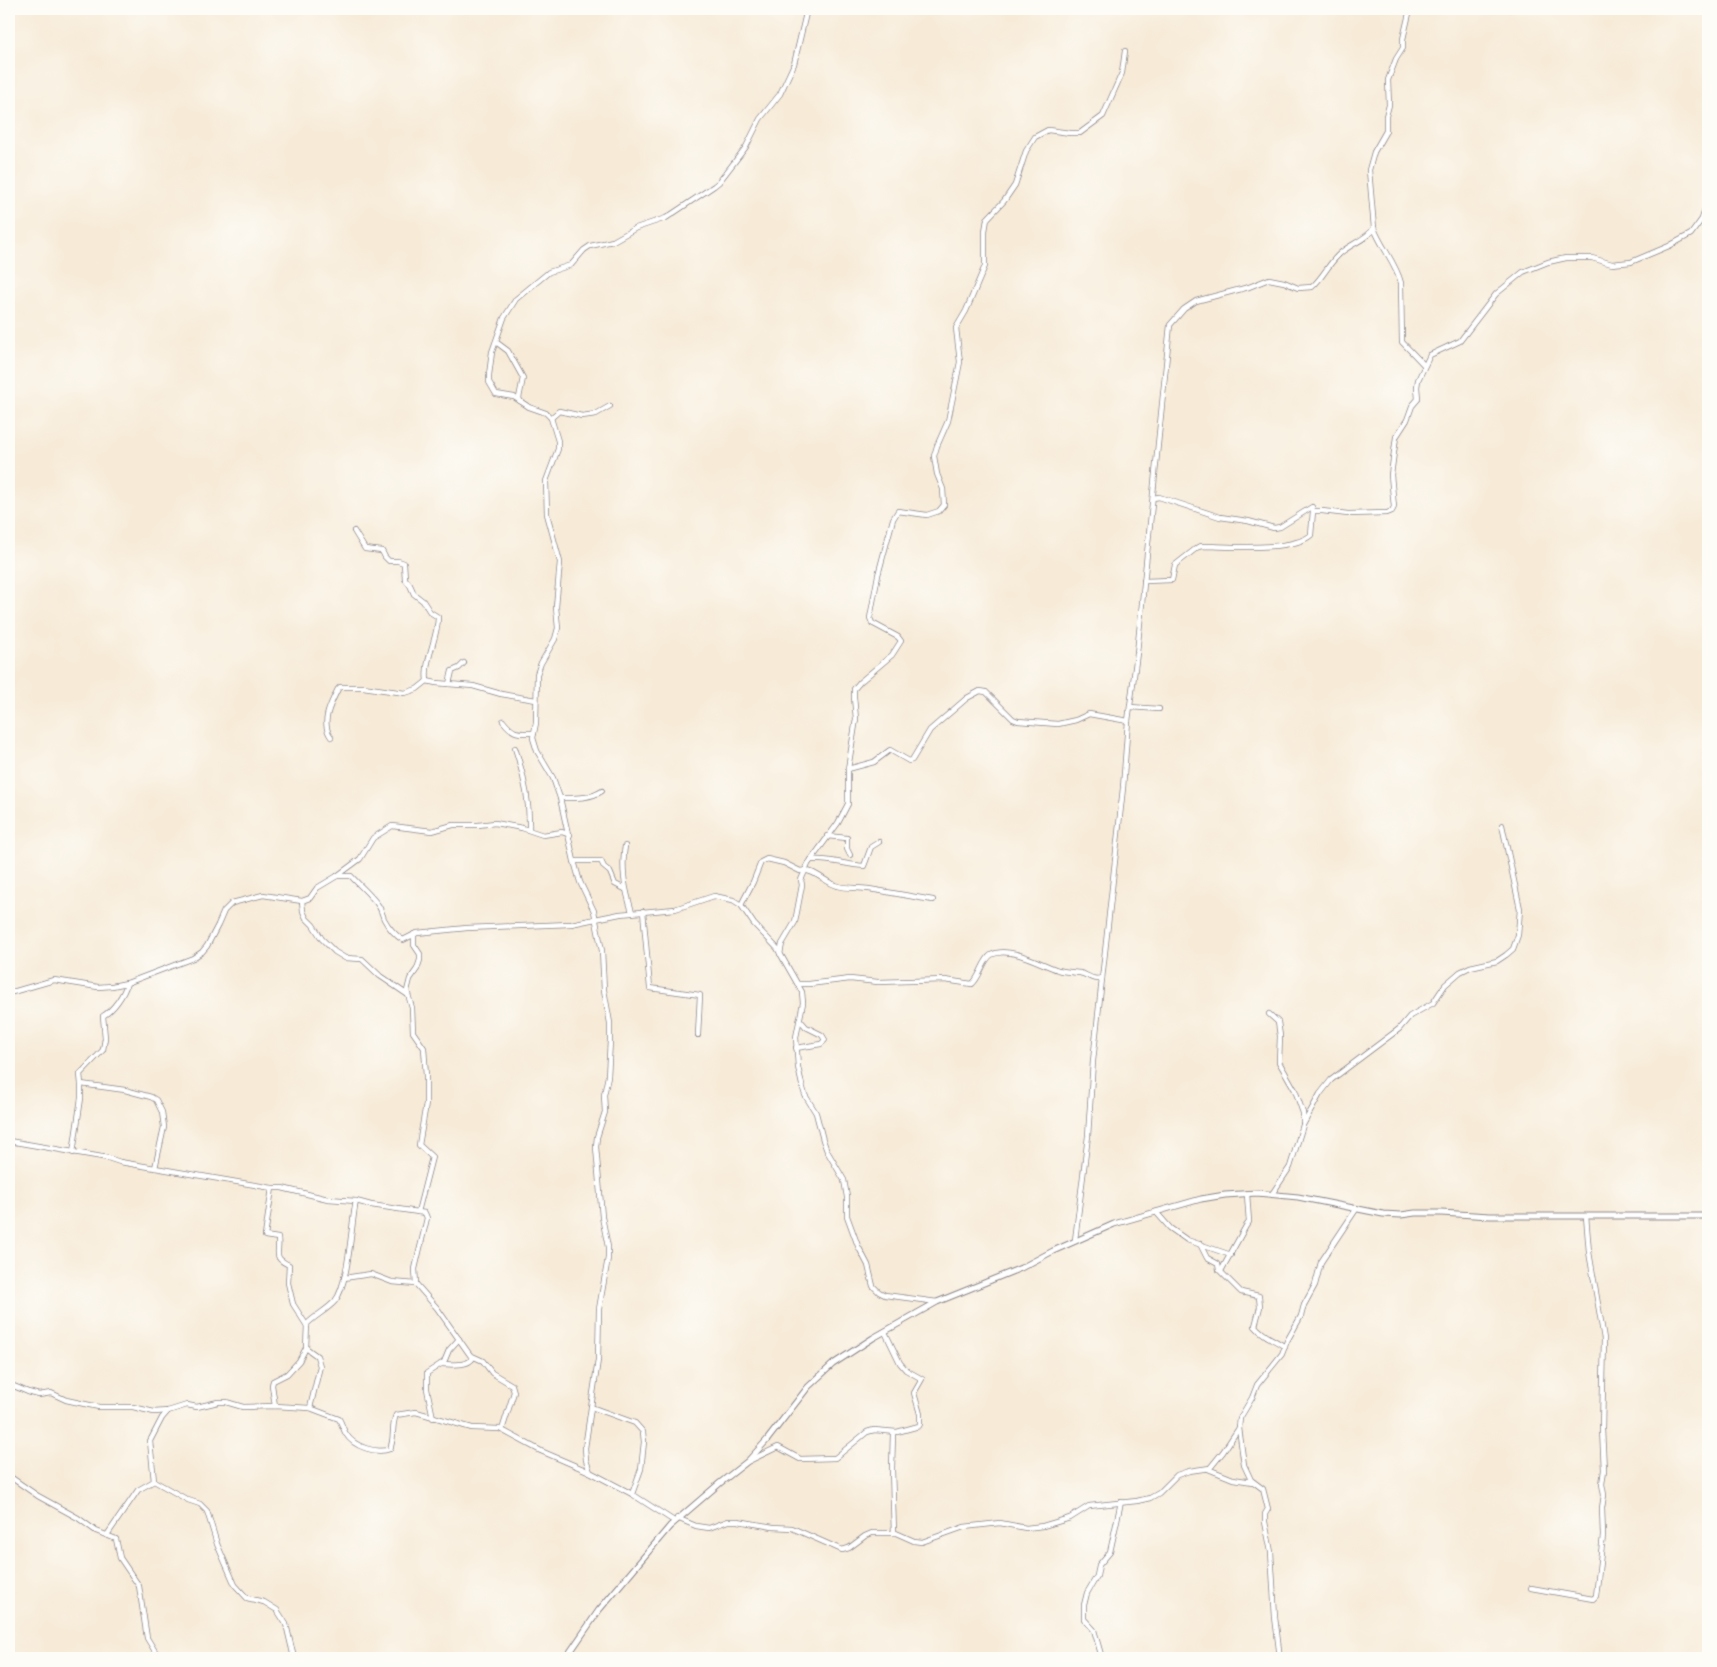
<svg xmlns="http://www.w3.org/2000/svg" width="1717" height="1667" viewBox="0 0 1717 1667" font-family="'Shantell Sans',sans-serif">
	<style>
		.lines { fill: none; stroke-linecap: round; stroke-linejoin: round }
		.minor-casing { stroke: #8c868a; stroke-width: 6 }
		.tertiary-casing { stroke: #8c868a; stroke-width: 7 }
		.minor { stroke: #fff; stroke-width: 4.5 }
		.tertiary { stroke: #fff; stroke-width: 5 }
	</style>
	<rect width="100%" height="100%" fill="#fdfcf7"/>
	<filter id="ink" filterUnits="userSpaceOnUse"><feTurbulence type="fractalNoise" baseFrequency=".02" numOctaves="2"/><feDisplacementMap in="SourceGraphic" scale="10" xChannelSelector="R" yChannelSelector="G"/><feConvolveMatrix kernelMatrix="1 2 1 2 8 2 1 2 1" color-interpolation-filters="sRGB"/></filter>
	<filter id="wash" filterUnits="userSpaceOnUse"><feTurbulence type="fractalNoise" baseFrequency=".0096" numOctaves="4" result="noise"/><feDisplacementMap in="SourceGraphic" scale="20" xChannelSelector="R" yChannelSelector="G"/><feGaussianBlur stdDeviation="1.12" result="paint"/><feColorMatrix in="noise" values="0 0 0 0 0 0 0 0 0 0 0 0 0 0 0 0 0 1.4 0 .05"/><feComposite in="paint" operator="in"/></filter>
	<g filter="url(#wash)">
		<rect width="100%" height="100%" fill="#f7ebd8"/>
	</g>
	<g filter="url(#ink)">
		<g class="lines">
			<defs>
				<g id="minor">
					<path d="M1410,9L1403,39V48L1396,59L1388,80L1389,105L1386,116V131L1374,152L1369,170L1374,228C1381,247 1396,263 1401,283L1402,342L1424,365"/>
					<path d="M496,342L508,351L523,378L519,398L520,401"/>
					<path d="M551,418L559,411L582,416L596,414L610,406"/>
					<path d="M1153,498L1159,497L1220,517L1248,521L1274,528L1280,527L1312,507"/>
					<path d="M354,531L365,549L382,551L385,557L389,561H398L404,563L405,579L410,585L414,594L423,601L430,612L438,617C438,638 424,660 427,681"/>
					<path d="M1144,581L1172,580L1175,565L1198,547L1202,546C1227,546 1292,552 1311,535L1313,511H1322L1348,514L1387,513L1392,511L1394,507L1391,475L1396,437L1407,420L1412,406L1418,399L1417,387L1418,380L1430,355L1460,341L1496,294L1523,272L1548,262L1566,258H1592L1612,264L1631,262L1669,246L1691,234L1702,219L1708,200"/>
					<path d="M449,684L452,671L459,668L464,663"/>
					<path d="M1130,707L1159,709"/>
					<path d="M503,721C514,735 518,733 534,733"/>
					<path d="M331,737C320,723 331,703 338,689L340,687H363L405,693L417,689L427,681L436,683L473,686L501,694L536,700"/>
					<path d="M515,748C524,775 530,801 529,830"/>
					<path d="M848,769L874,762L890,750L909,761L912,760L930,730L967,698L980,691L986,692L1013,719L1018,721L1058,724L1076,720L1089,714L1128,721"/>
					<path d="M560,798C574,798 590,799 602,791"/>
					<path d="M827,836L847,838V849L850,855"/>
					<path d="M625,846C621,870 625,889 632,912"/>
					<path d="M811,860C826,858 847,865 864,866L871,847L879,842"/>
					<path d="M574,861H601L604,867L610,872L615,884L625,889"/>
					<path d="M337,876H351C360,886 370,894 378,905C381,909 382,914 384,919C388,927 396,936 403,940L417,933L467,928L571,924L620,914L675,909L714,896L733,900L741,905L754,924L777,948L802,992L803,1003L796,1037L798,1067L802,1085L805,1095L816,1113L823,1140L827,1151L844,1180L847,1197V1216L858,1246L868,1265L873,1286L879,1292L885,1295L937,1302"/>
					<path d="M302,901L303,911L306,918L313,925L322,939L335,952L345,958L362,959L380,976L408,995"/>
					<path d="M741,905L753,882L761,862L767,859L784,863L800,871C814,868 825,883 838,886C848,889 859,887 869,889C890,892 912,897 933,900"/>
					<path d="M643,911L650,988L700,995L698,1035"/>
					<path d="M414,934V945L420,954V960L417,969L410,979L407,991L412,1008L413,1032L424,1048L426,1076V1104L419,1145L432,1157L418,1212"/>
					<path d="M780,954L782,944L795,922L802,885L801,880L808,864L838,823L848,804V769L856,719L854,697V689L860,682L892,655L901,641L898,637L872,623L870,618L878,575L893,519L898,511L927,515L939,511L944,505L943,489L937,474L934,456L937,446L948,421L960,362L956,328L966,311L985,266V231L987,219L1004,201L1015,185L1026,151L1035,137L1048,130L1070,133H1080L1103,116L1122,73L1125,51"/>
					<path d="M799,984H809L850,979L878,982L945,980L972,984C980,978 983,960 991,955C1009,945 1040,964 1058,970C1065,972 1073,972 1080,973C1089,975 1092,981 1102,978"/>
					<path d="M9,993L54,980L98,987L112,986L127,983L193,958L202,952L207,946L218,925L224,911L232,903L263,895L302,901L310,898L317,888L337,876L360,859L373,838L392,826L432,831L453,825H478L495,823L522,828L543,835L562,832L570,835"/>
					<path d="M1269,1014L1278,1022L1280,1036L1279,1062L1295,1090L1303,1113V1122"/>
					<path d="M796,1048L821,1044L825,1040L822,1035L806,1027L800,1020"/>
					<path d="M81,1084L125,1090L151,1097L156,1100L162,1112L164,1127L155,1168"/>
					<path d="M9,1141L108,1158L120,1162L272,1188H282L328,1199L356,1201L371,1205L425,1213L427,1218L415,1269L416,1284L437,1308L470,1355L483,1361L492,1373L512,1385L514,1392L502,1430"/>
					<path d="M73,1153L81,1098V1084L80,1074L103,1050L105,1038L103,1016C113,1010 124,995 127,983"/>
					<path d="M272,1188L265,1236L278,1238C280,1254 272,1257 289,1265L288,1283L293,1304L307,1326"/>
					<path d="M1272,1194L1290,1167L1303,1125L1320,1094L1331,1080L1399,1029L1410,1016L1433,1003L1445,985L1460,972L1470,967L1497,961L1506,955L1513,949L1518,935L1520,909L1502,825"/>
					<path d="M1156,1212L1170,1228L1187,1240L1231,1255"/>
					<path d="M1075,1240L1088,1136L1093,1061L1123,788L1128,721L1137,653L1170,325L1184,309L1196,301L1249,287L1269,279L1284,282L1298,288L1312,287C1324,277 1330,260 1343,251C1353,243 1367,239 1374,228"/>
					<path d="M1200,1244L1207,1258L1218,1264L1219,1270L1241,1292L1259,1296L1260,1307L1255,1326C1265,1338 1273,1338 1285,1347"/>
					<path d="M1221,1271L1246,1226L1249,1222L1247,1194"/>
					<path d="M344,1278L371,1274L392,1282L416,1284"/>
					<path d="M306,1348L317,1356L320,1366L310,1408"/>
					<path d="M441,1364C451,1364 467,1367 473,1358"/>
					<path d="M9,1384L28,1392L39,1395L51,1393L66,1400L99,1407H133L154,1412L168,1411L187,1405L197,1407L218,1402H226L243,1407L275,1406L310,1408L339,1419C342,1424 343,1429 346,1434C354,1447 376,1454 390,1449C395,1438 391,1426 396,1415L416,1412L472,1428L500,1429L541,1451L590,1472L632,1494L674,1521"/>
					<path d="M275,1406L272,1385L273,1381L287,1374L299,1361L306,1348L307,1324C316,1315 327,1310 335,1301C349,1284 351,1224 356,1201"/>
					<path d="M591,1407L635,1423L643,1432L644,1442L641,1469L632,1494"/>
					<path d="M433,1418L427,1389V1373L444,1362L449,1350L459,1339"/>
					<path d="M893,1433L892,1469L894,1533"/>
					<path d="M749,1461L778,1447L800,1459L835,1458L867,1432L874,1430L897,1432L919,1426L920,1424V1414L914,1393L922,1379L906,1370L900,1363L885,1332"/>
					<path d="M1208,1469L1233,1479L1253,1482"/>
					<path d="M590,1472L586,1460L585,1448L598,1360L599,1309L608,1258V1247L602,1217L596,1147L597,1137L605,1112L604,1095L608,1076L610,1041V1023L604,990L602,951L594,911L580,882L574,861L560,798L553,778L537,751L533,738L536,723L537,674L541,663L555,639L558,628L556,607L560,562L547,514L546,481L558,449V441L551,418L546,413L529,407L514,397L496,394L489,382V375L492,352L504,318L516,299L549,272L571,265L584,250L590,246L613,241L636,228L666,218L714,186L719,182L746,147L760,119L780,94L794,64L807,9"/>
					<path d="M9,1476L38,1496L78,1518L96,1531L116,1539L120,1558L139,1586L147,1638L159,1658"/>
					<path d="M154,1481L150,1441L162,1418L168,1411"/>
					<path d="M677,1518L696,1526L709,1528L728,1521H738L773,1527L792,1528L842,1550L849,1548L865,1536L872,1533H896L914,1541L922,1542L964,1527L1000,1523L1026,1528L1043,1526L1070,1518L1089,1506L1137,1501L1150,1498L1159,1493L1177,1475L1189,1471L1210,1468L1223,1452L1239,1428"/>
					<path d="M107,1535L138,1490L154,1481L188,1500L200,1504L207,1511L217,1544L235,1585L247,1598L264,1602L277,1610L286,1624L294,1658"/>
					<path d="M1531,1588L1593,1599L1596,1596L1603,1536L1602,1508L1604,1495L1602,1484L1604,1470L1602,1429L1604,1339L1589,1252L1586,1216"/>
					<path d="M1102,1658L1094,1630L1084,1619V1605L1087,1593L1097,1576L1099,1565L1110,1552L1121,1502"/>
					<path d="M1280,1658L1275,1617L1271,1552L1265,1522V1514L1268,1509L1263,1489L1251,1480L1244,1465L1239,1428L1240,1418L1252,1398L1257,1385L1282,1354L1287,1341L1301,1316L1304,1305L1315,1285L1321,1262L1357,1208"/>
				</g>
				<path id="tertiary" d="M566,1658L599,1610L670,1526L720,1483L748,1461L767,1440L808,1387L833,1364L873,1338L937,1302L1021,1268L1053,1251L1114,1224L1201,1199L1225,1195L1257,1193L1298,1197L1383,1214L1401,1215L1415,1213H1441L1490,1216H1708"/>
			</defs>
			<!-- minor casing -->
			<use href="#minor" class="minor-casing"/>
			<!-- tertiary casing -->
			<use href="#tertiary" class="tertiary-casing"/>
			<!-- minor -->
			<use href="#minor" class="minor"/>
			<!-- tertiary -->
			<use href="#tertiary" class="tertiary"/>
		</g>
	</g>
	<!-- margin -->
	<rect width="1717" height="1667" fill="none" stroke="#fdfcf7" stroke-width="30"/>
</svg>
